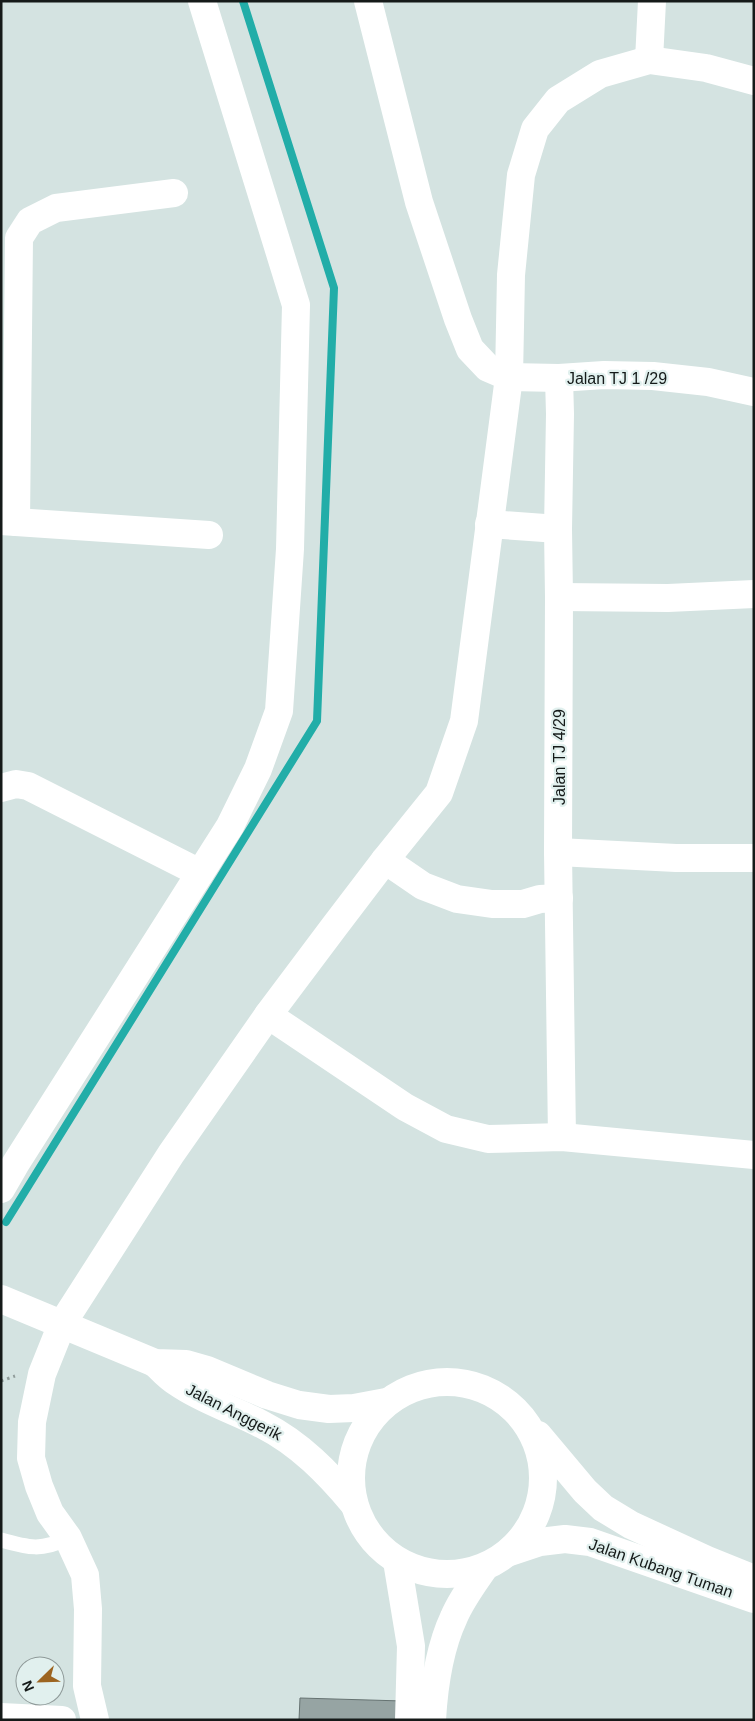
<svg xmlns="http://www.w3.org/2000/svg" width="755" height="1721" viewBox="0 0 755 1721" font-family="Helvetica,sans-serif">
	<style>
		.lines { fill: none; stroke-linecap: round; stroke-linejoin: round }
		.stream { stroke: #22ada8; stroke-width: 8 }
		.building { fill: #96a4a3; stroke: #667372 }
		.path { stroke: #8f9b99; stroke-width: 3; stroke-dasharray: 2.5 4; stroke-linecap: butt }
		.lane { stroke: #fff; stroke-width: 15 }
		.street { stroke: #fff; stroke-width: 28 }
		.secondary { stroke: #fff; stroke-width: 28 }
		.labels { text-anchor: middle; dominant-baseline: central; stroke-width: 4.5; stroke-linejoin: round; paint-order: stroke }
		.street-label { font-size: 16px; fill: #151a19; stroke: #e1f0ee }
	</style>
	<rect width="100%" height="100%" fill="#d4e3e1"/>
	<g class="lines">
		<!-- stream -->
		<path class="stream" d="M6,1222L317,721L334,288L243,1"/>
	</g>
	<!-- building -->
	<path class="building" d="M300,1698L403,1701L402,1720H299Z"/>
	<g class="lines">
		<!-- path -->
		<path class="path" d="M1,1381L15,1376"/>
		<!-- lane -->
		<path class="lane" d="M1,1540C29,1548 42,1551 68,1538"/>
		<!-- street -->
		<g class="street">
			<path d="M368,1L419,202L458,319L470,349L488,368L509,377L559,378L604,375L653,376L708,382L754,392"/>
			<path d="M649,60L652,1"/>
			<path d="M559,378L560,414L558,529L559,597L558,852L562,1137"/>
			<path d="M1,521L209,535"/>
			<path d="M16,522L19,238L30,221L56,208L174,193"/>
			<path d="M489,524L558,529"/>
			<path d="M559,597L668,598L754,594"/>
			<path d="M1,788L16,784L28,786L200,873"/>
			<path d="M558,852L676,858H754"/>
			<path d="M385,860L423,886L457,899L492,904H523L540,899L559,898"/>
			<path d="M268,1015L405,1107L446,1129L488,1139L562,1137L754,1155"/>
			<path d="M1,1189L16,1163L230,826L258,769L279,711L290,549L296,305L202,1"/>
			<path d="M1,1717L62,1720"/>
			<path d="M95,1720L87,1686L88,1609L85,1575L68,1538L50,1513L39,1486L31,1458L32,1422L42,1374L62,1324L171,1154L268,1015L334,927L385,860L439,793L464,721L509,377L511,275L521,175L535,129L558,100L600,74L649,60L706,68L754,81"/>
		</g>
		<!-- secondary -->
		<g class="secondary">
			<path d="M1,1299L155,1363L186,1364L207,1370L267,1395L299,1405L329,1409L354,1408L386,1402"/>
			<path d="M155,1363C162,1370 169,1378 178,1383C204,1401 235,1410 263,1425C300,1444 328,1473 354,1504"/>
			<circle cx="447" cy="1478" r="96"/>
			<path d="M538,1435L585,1491L603,1508L631,1525L707,1560L754,1579"/>
			<path d="M510,1552L540,1542L565,1539L590,1542L754,1599"/>
			<path d="M397,1561L411,1646L409,1720"/>
			<path d="M432,1720C434,1685 439,1649 454,1617C461,1600 473,1584 484,1568"/>
		</g>
	</g>
	<g class="labels">
		<!-- street labels -->
		<g class="street-label">
			<text x="617" y="378">Jalan TJ 1 /29</text>
			<text transform="translate(559 757) rotate(-90)">Jalan TJ 4/29</text>
			<text transform="translate(234 1412) rotate(27)">Jalan Anggerik</text>
			<text transform="translate(661 1568) rotate(19)">Jalan Kubang Tuman</text>
		</g>
	</g>
	<!-- border -->
	<rect width="755" height="1721" fill="none" stroke="#151a19" stroke-width="5"/>
	<!-- north arrow -->
	<g transform="translate(40 1681) rotate(247)"><circle r="24" fill="#e1f0ee" stroke="#8f9a99"/>
	<path d="M0-4L9 19L0 12L-9 19Z" fill="#9c6420"/>
	<text y="-8" font-size="14" font-weight="bold" text-anchor="middle" fill="#151a19">N</text>
	</g>
</svg>
